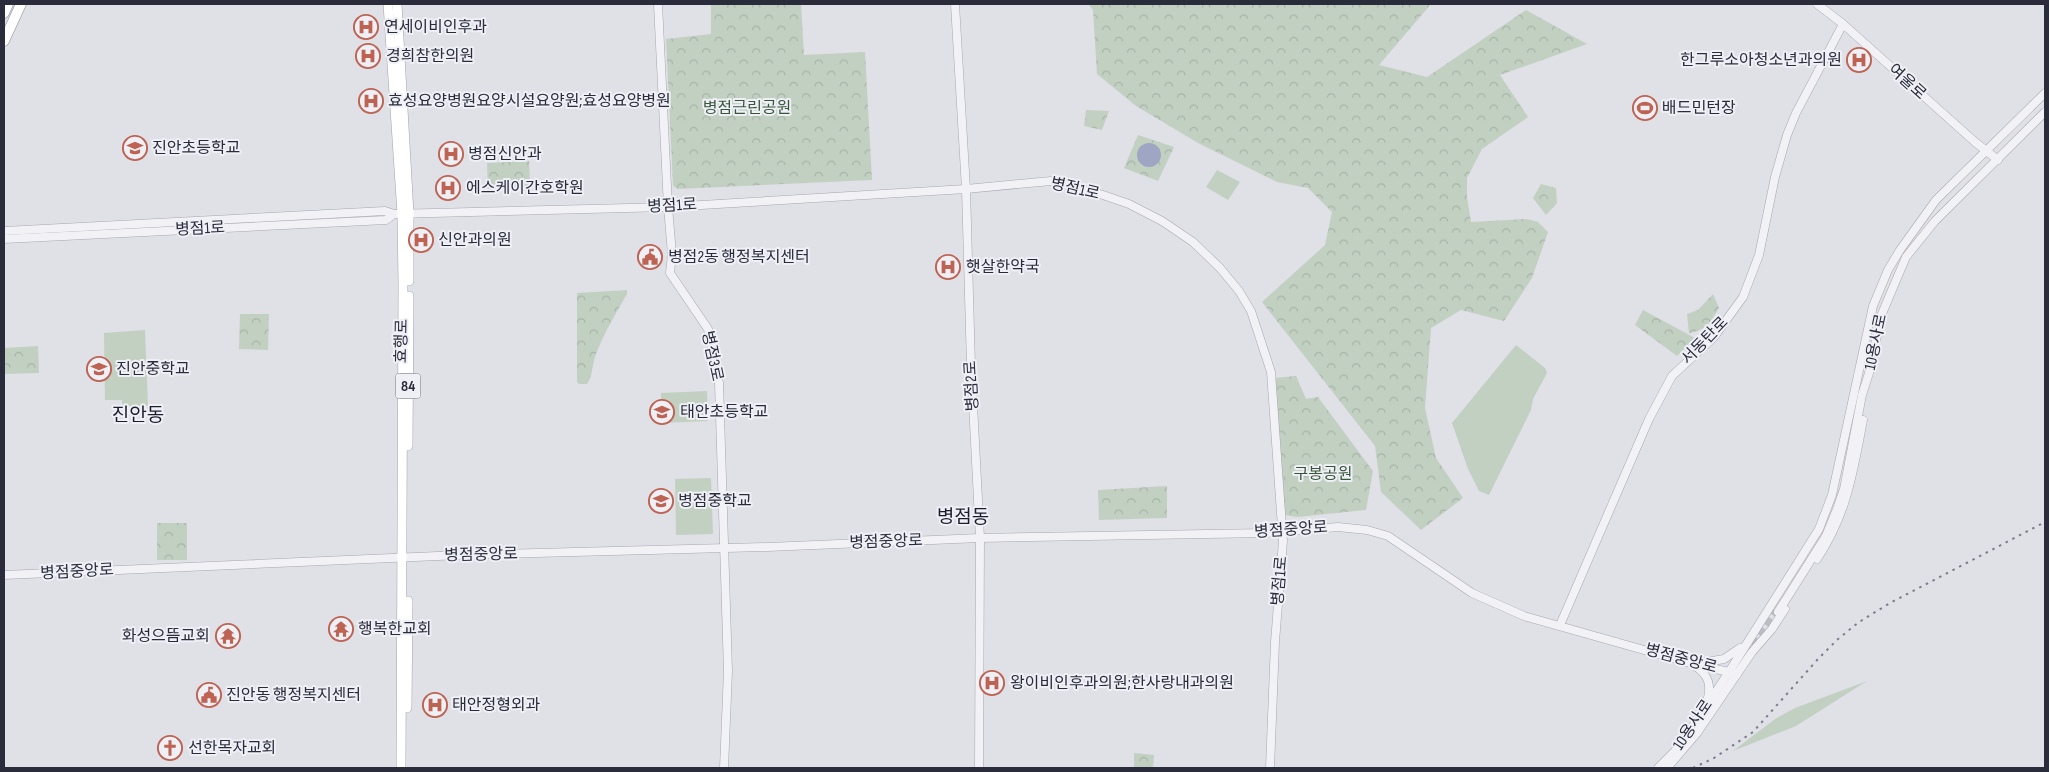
<svg xmlns="http://www.w3.org/2000/svg" width="2049" height="772" viewBox="0 0 2049 772" font-family="'Sofia Sans Condensed','Noto Sans KR',sans-serif">
	<style>
		.grass { fill: #c2d0c2 }
		.forest { fill: url(#forest-crowns) }
		.water { fill: #9fa6c3 }
		.lines { fill: none; stroke-linecap: round; stroke-linejoin: round }
		.minor-tunnel { stroke: #bcbcc5; stroke-width: 8; stroke-dasharray: 8 4; stroke-linecap: butt }
		.minor-casing { stroke: #a6a6b0; stroke-width: 9 }
		.major-casing { stroke: #a0a2b1; stroke-width: 10 }
		.highway-casing { stroke: #898b9c; stroke-width: 11 }
		.minor { stroke: #f2f2f6; stroke-width: 8 }
		.major { stroke: #fff; stroke-width: 9 }
		.highway { stroke: #fff; stroke-width: 10 }
		.rail { stroke: #7b7d8f; stroke-width: 2; stroke-dasharray: 2.5 5; stroke-linecap: butt }
		.labels { text-anchor: middle; dominant-baseline: central; stroke-width: 4; stroke-linejoin: round; paint-order: stroke }
		.shield { fill: #eff0f5; stroke: #656774; stroke-width: 1 }
		.shield-label { font-size: 15px; font-weight: bold; fill: #2a2c3c }
		.poi-label { font-size: 16px; fill: #2a2c3c; stroke: #eff0f5; text-anchor: start }
		.street-label { font-size: 16px; fill: #2a2c3c; stroke: #eff0f5 }
		.park-label { font-size: 16px; fill: #39563c; stroke: #eff0f5 }
		.quarter-label { font-size: 19px; fill: #1c1d2d; stroke: #eff0f5 }
	</style>
	<defs>
		<pattern id="forest-crowns" width="20" height="18" patternUnits="userSpaceOnUse" patternTransform="scale(1.25)"><rect width="20" height="18" fill="#c2d0c2"/><path d="M2 6a3 3 0 1 1 6 0M12 15a3 3 0 1 1 6 0" fill="none" stroke="#a7b3a8"/></pattern>
	</defs>
	<rect width="100%" height="100%" fill="#e0e0e7"/>
	<!-- grass -->
	<g class="grass">
		<path d="M1217,170L1240,182L1228,200L1206,187Z"/>
		<path d="M145,330L148,406H122V400H105L104,333Z"/>
		<path d="M1516,345L1545,368L1547,373L1533,399L1531,410L1489,495L1479,491L1468,469L1452,423Z"/>
		<path d="M707,391L708,421L661,423V393Z"/>
		<path d="M711,478L713,534L676,535L675,479Z"/>
		<path d="M1867,681L1796,726L1733,751L1775,719L1795,708Z"/>
	</g>
	<!-- forest -->
	<g class="forest">
		<path d="M711,4H801L804,55L865,52L872,180L677,189L673,185L666,39L711,34Z"/>
		<path d="M1088,4H1431L1379,65L1427,77L1526,10L1587,44L1500,75L1528,117L1482,149L1467,178V197L1471,222L1527,219L1538,222L1548,232L1532,278L1504,321L1461,310L1431,328L1425,408L1436,458L1463,498L1421,530L1381,492L1375,446L1262,302L1325,245L1332,212L1308,188L1277,182L1198,143L1136,106L1097,74L1093,10Z"/>
		<path d="M1086,110L1109,111L1102,130L1084,126Z"/>
		<path d="M1138,135L1174,147L1158,181L1124,168Z"/>
		<path d="M529,161L530,187L488,190L487,163Z"/>
		<path d="M1541,184L1556,188L1557,203L1546,215L1533,198Z"/>
		<path d="M627,290V294C616,313 604,333 596,354C592,364 593,375 587,384H579L577,382V293Z"/>
		<path d="M1713,294L1719,308C1710,322 1707,330 1689,333L1687,314L1698,310Z"/>
		<path d="M1643,310L1695,338L1677,356L1635,325Z"/>
		<path d="M240,314H269L268,350L239,349Z"/>
		<path d="M38,346L39,373L4,374V348Z"/>
		<path d="M1296,376L1306,399L1318,397L1373,471L1366,510L1297,517L1285,515L1275,378Z"/>
		<path d="M1167,486V518L1099,520L1098,490Z"/>
		<rect x="157" y="523" width="30" height="37"/>
		<path d="M1134,753L1154,755L1153,768H1134Z"/>
	</g>
	<!-- water -->
	<circle class="water" cx="1149" cy="155" r="12"/>
	<g class="lines">
		<!-- minor-tunnel -->
		<path class="minor-tunnel" d="M1738,664L1775,610"/>
		<defs>
			<g id="minor">
				<path d="M658,4L668,207L672,254L670,273L708,329L719,383L728,671L724,768"/>
				<path d="M955,4L966,189L971,366L980,538L979,768"/>
				<path d="M1817,4L1843,24L1975,142L1998,160"/>
				<path d="M4,231L385,211L394,214L668,207L966,189L1051,181L1103,195L1129,204L1162,221L1193,242L1220,268L1239,291L1251,311L1271,372L1283,541L1275,642L1270,768"/>
				<path d="M4,239L386,220L394,214"/>
				<path d="M1817,559C1847,514 1853,472 1863,420"/>
				<path d="M4,575L461,555L768,547L980,538L1266,533L1338,527L1367,530L1388,536L1472,593L1524,616L1690,663L1737,674"/>
				<path d="M1778,612L1826,536L1837,509L1844,489L1862,395L1870,370L1881,316L1906,257L1935,221L2045,112"/>
				<path d="M1560,625L1649,419L1672,376L1714,337L1743,297L1759,255L1775,177L1787,135L1796,113L1843,24"/>
				<path d="M1701,663L1724,659L1740,648"/>
				<path d="M1695,666C1709,675 1712,686 1707,701"/>
				<path d="M1658,768L1679,747L1729,672L1819,529L1832,495L1873,306L1888,270L1900,250L1936,200L2045,93"/>
				<path d="M1667,768L1697,733L1752,652L1772,629L1785,609"/>
			</g>
			<g id="major">
				<path d="M388,4L402,214L403,284L401,768"/>
				<path d="M397,4L409,214V281"/>
				<path d="M408,446L409,296"/>
				<path d="M407,708L408,601"/>
			</g>
			<g id="highway">
				<path d="M4,13L8,4"/>
				<path d="M4,41L21,4"/>
			</g>
		</defs>
		<!-- minor casing -->
		<use href="#minor" class="minor-casing"/>
		<!-- major casing -->
		<use href="#major" class="major-casing"/>
		<!-- highway casing -->
		<use href="#highway" class="highway-casing"/>
		<!-- minor -->
		<use href="#minor" class="minor"/>
		<!-- major -->
		<use href="#major" class="major"/>
		<!-- highway -->
		<use href="#highway" class="highway"/>
		<!-- rail -->
		<path class="rail" d="M1693,768L1714,758L1753,732L1818,659L1838,639L1859,622L1890,603L2045,522"/>
	</g>
	<!-- icons -->
	<defs>
		<symbol id="hospital-ring" viewBox="-11 -11 22 22"><circle r="9.5" fill="#eff0f5" stroke="#be6252" stroke-width="1.5"/><path d="M-5-5h3v3.5h4V-5h3V5h-3V1.5h-4V5h-3Z" fill="#be6252"/></symbol>
		<symbol id="stadium-ring" viewBox="-11 -11 22 22"><circle r="9.5" fill="#eff0f5" stroke="#be6252" stroke-width="1.5"/><path d="M0-5a6.5 5 0 1 0 0 10a6.5 5 0 1 0 0-10ZM-3.5-1.8h7v3.6h-7Z" fill="#be6252"/></symbol>
		<symbol id="school-ring" viewBox="-11 -11 22 22"><circle r="9.5" fill="#eff0f5" stroke="#be6252" stroke-width="1.5"/><path d="M0-5L7-2L0 1L-7-2ZM-4 1L0 2.5L4 1V4Q0 6-4 4Z" fill="#be6252"/></symbol>
		<symbol id="civic-ring" viewBox="-11 -11 22 22"><circle r="9.5" fill="#eff0f5" stroke="#be6252" stroke-width="1.5"/><path d="M-.6-6.5H3V-4.5H.6V-3L4-1V1h2V6H-6V1h2V-1L-.6-3ZM-1.2 2.5V6h2.4V2.5Z" fill="#be6252"/></symbol>
		<symbol id="temple-ring" viewBox="-11 -11 22 22"><circle r="9.5" fill="#eff0f5" stroke="#be6252" stroke-width="1.5"/><path d="M0-6L5-2H3V0L6.5 2.5H4V6H1.5V3h-3V6H-4V2.5H-6.5L-3 0V-2H-5Z" fill="#be6252"/></symbol>
		<symbol id="church-ring" viewBox="-11 -11 22 22"><circle r="9.5" fill="#eff0f5" stroke="#be6252" stroke-width="1.5"/><path d="M-1.2-6h2.4v3.5h3.3v2.4h-3.3V6h-2.4V-.1h-3.3v-2.4h3.3Z" fill="#be6252"/></symbol>
	</defs>
	<g fill-rule="evenodd">
		<use href="#hospital-ring" x="352" y="13" width="28" height="28"/>
		<use href="#hospital-ring" x="354" y="42" width="28" height="28"/>
		<use href="#hospital-ring" x="1845" y="46" width="28" height="28"/>
		<use href="#hospital-ring" x="357" y="87" width="28" height="28"/>
		<use href="#stadium-ring" x="1631" y="94" width="28" height="28"/>
		<use href="#school-ring" x="121" y="134" width="28" height="28"/>
		<use href="#hospital-ring" x="437" y="140" width="28" height="28"/>
		<use href="#hospital-ring" x="434" y="174" width="28" height="28"/>
		<use href="#hospital-ring" x="407" y="226" width="28" height="28"/>
		<use href="#civic-ring" x="636" y="243" width="28" height="28"/>
		<use href="#hospital-ring" x="934" y="253" width="28" height="28"/>
		<use href="#school-ring" x="85" y="355" width="28" height="28"/>
		<use href="#school-ring" x="648" y="398" width="28" height="28"/>
		<use href="#school-ring" x="647" y="487" width="28" height="28"/>
		<use href="#temple-ring" x="327" y="615" width="28" height="28"/>
		<use href="#temple-ring" x="214" y="622" width="28" height="28"/>
		<use href="#hospital-ring" x="978" y="669" width="28" height="28"/>
		<use href="#civic-ring" x="195" y="681" width="28" height="28"/>
		<use href="#hospital-ring" x="421" y="691" width="28" height="28"/>
		<use href="#church-ring" x="156" y="734" width="28" height="28"/>
	</g>
	<g class="labels">
		<!-- shield labels -->
		<rect class="shield" x="395.5" y="373.5" width="25" height="25" rx="4"/>
		<g class="shield-label">
			<text x="408" y="386">84</text>
		</g>
		<!-- poi labels -->
		<g class="poi-label">
			<text x="384" y="27">연세이비인후과</text>
			<text x="386" y="56">경희참한의원</text>
			<text x="1842" y="60" text-anchor="end">한그루소아청소년과의원</text>
			<text x="388" y="101">효성요양병원요양시설요양원;효성요양병원</text>
			<text x="1662" y="108">배드민턴장</text>
			<text x="152" y="148">진안초등학교</text>
			<text x="468" y="154">병점신안과</text>
			<text x="466" y="188">에스케이간호학원</text>
			<text x="438" y="240">신안과의원</text>
			<text x="668" y="257">병점2동 행정복지센터</text>
			<text x="966" y="267">햇살한약국</text>
			<text x="116" y="369">진안중학교</text>
			<text x="680" y="412">태안초등학교</text>
			<text x="678" y="501">병점중학교</text>
			<text x="358" y="629">행복한교회</text>
			<text x="210" y="636" text-anchor="end">화성으뜸교회</text>
			<text x="1010" y="683">왕이비인후과의원;한사랑내과의원</text>
			<text x="226" y="695">진안동 행정복지센터</text>
			<text x="452" y="705">태안정형외과</text>
			<text x="188" y="748">선한목자교회</text>
		</g>
		<!-- street labels -->
		<g class="street-label">
			<text transform="translate(1907 82) rotate(42)">여울로</text>
			<text transform="translate(1075 189) rotate(13)">병점1로</text>
			<text transform="translate(672 206) rotate(-3)">병점1로</text>
			<text transform="translate(200 229) rotate(-3)">병점1로</text>
			<text transform="translate(402 341) rotate(-89)">효행로</text>
			<text transform="translate(1705 341) rotate(-46)">서동탄로</text>
			<text transform="translate(1876 342) rotate(-78)">10용사로</text>
			<text transform="translate(712 356) rotate(78)">병점3로</text>
			<text transform="translate(972 386) rotate(-93)">병점2로</text>
			<text transform="translate(1291 530) rotate(-4)">병점중앙로</text>
			<text transform="translate(886 542) rotate(-2)">병점중앙로</text>
			<text transform="translate(481 555) rotate(-1)">병점중앙로</text>
			<text transform="translate(77 572) rotate(-3)">병점중앙로</text>
			<text transform="translate(1280 581) rotate(-85)">병점1로</text>
			<text transform="translate(1681 659) rotate(15)">병점중앙로</text>
			<text transform="translate(1693 725) rotate(-56)">10용사로</text>
		</g>
		<!-- park labels -->
		<g class="park-label">
			<text x="747" y="108">병점근린공원</text>
			<text x="1323" y="474">구봉공원</text>
		</g>
		<!-- quarter labels -->
		<g class="quarter-label">
			<text x="138" y="415">진안동</text>
			<text x="963" y="517">병점동</text>
		</g>
	</g>
	<!-- border -->
	<rect width="2049" height="772" fill="none" stroke="#2a2c3c" stroke-width="10"/>
</svg>
